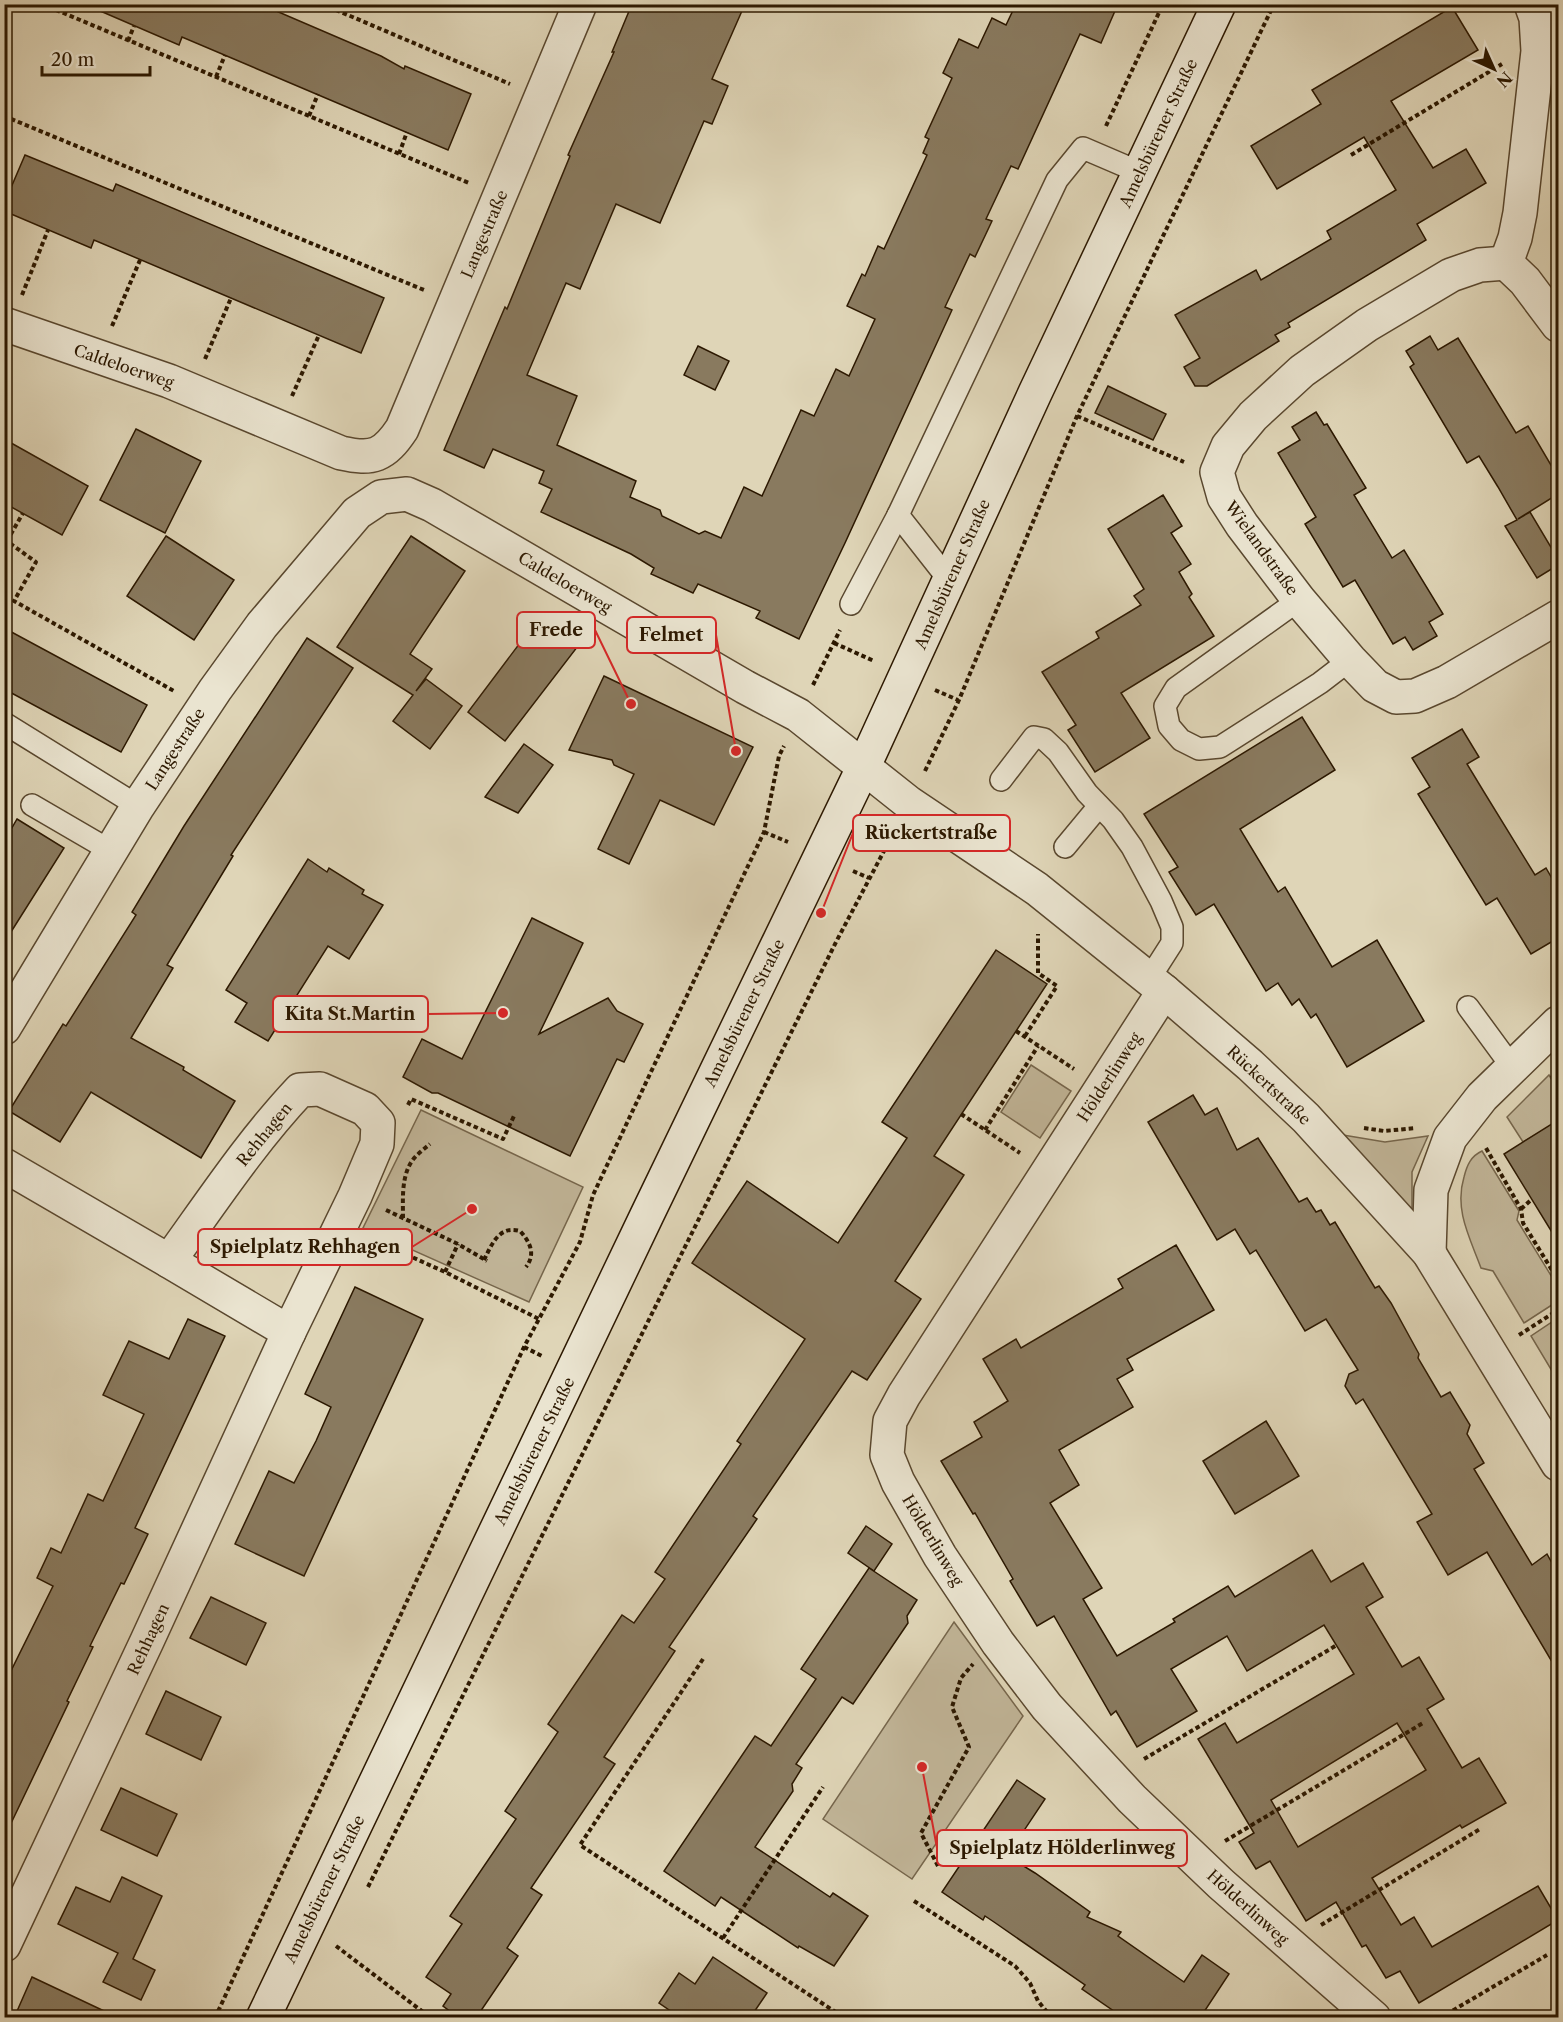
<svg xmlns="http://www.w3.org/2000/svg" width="1563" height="2022" viewBox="0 0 1563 2022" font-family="'Libre Caslon Text',serif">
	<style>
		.green { fill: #c1b598; stroke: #76664c; stroke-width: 1.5 }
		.building { fill: #897a5f; stroke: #2c1800; stroke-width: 1.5; fill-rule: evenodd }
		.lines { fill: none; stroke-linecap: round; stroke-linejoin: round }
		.lane-casing { stroke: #59472e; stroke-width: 24 }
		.street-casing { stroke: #59472e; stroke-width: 36 }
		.secondary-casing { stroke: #2c1800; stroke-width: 36 }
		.path { stroke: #2c1800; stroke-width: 4; stroke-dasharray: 4.5 3; stroke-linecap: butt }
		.lane { stroke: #eae4d0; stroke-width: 21 }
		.street { stroke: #eae4d0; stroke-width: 33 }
		.secondary { stroke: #eae4d0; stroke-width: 33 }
		.labels { text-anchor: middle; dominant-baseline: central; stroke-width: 5; stroke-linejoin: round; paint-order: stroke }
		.street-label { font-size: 16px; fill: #2c1800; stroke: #eae4d0 }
		.leader { fill: none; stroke: #d62828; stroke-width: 2 }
		.callout-dot { fill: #d62828; stroke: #eae4d0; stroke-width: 2 }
		.callout { fill: #eae4d0; stroke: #d62828; stroke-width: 2 }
		.callout-label { font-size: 18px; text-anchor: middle; font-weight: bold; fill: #2c1800 }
	</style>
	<rect width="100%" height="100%" fill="#dfd5b7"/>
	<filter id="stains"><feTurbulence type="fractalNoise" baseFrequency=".00333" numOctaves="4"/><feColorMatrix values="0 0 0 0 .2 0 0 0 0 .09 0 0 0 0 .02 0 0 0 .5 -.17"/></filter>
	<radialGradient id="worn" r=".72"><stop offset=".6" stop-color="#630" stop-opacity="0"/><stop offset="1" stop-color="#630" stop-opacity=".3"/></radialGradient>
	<!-- green -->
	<g class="green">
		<path d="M1031,1065L1071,1091L1040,1138L1001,1112Z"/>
		<path d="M1549,1075L1558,1090V1124L1557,1122L1523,1142L1507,1117Z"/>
		<path d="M421,1110L583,1187L529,1302L363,1228Z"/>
		<path d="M1337,1134L1385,1142L1428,1136L1412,1172V1215Z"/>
		<path d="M1482,1151L1519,1211L1517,1220L1558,1287V1301L1524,1323L1493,1271L1481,1268C1470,1238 1454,1210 1464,1177C1467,1165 1471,1156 1482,1151Z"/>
		<path d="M1558,1318V1381L1531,1336Z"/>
		<path d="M954,1622L1023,1716L912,1879L823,1819Z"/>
	</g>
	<!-- building -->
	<g class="building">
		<path d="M84,4H260L381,56L404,69L405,66L471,94L448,150L182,37L179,45Z"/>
		<path d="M632,4H745L712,79L728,86L712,124L704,121L660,223L616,204L580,289L566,283L527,375L577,396L557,445L636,481L630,497L660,510L662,516L699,534L705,531L721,538L744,487L762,496L801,410L814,416L836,369L849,376L875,319L847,306L862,274L865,276L878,246L884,249L927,155L923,153L929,139L925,137L952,78L943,73L959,39L978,48L992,18L1006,25L1016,4H1118L1101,43L1080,34L1018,169L1011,166L986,219L992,221L975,257L970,254L945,307L952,310L845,543L799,639L756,618L760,611L698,584L693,593L651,574L654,568L631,554L541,512L552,489L539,483L544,471L493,449L484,468L444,450L505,307L507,309L570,156L568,155L614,52H612Z"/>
		<path d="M1452,7L1478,50L1391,101L1433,168L1466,149L1486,183L1417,224L1426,240L1288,323L1290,327L1275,335L1279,341L1207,386H1195L1184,367L1200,358L1175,315L1256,270L1261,280L1331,239L1327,231L1396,190L1364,137L1277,189L1251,146L1321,104L1312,90Z"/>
		<path d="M25,155L113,191L116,184L384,298L361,353L94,240L91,248L4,211V204Z"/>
		<path d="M1430,336L1438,350L1458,338L1516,433L1528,426L1558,477V494L1518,519L1530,512L1558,559V565L1537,578L1505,526L1517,520L1498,487L1479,456L1467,463L1410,367L1414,364L1406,351Z"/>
		<path d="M698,346L729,361L715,390L684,375Z"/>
		<path d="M1108,386L1166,414L1153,440L1095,413Z"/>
		<path d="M1316,412L1324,425L1327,424L1366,488L1354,495L1392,558L1404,550L1443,614L1429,622L1437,636L1413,650L1405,637L1393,644L1355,580L1343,587L1305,524L1316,517L1278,453L1300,440L1292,427Z"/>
		<path d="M136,429L201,461L165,533L100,500Z"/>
		<path d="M4,439L88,486L62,535L4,503Z"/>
		<path d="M1163,495L1182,526L1171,533L1191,564L1179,572L1192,594L1189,597L1214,636L1121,693L1150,738L1095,772L1068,730L1076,725L1042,672L1099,638L1096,632L1141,605L1134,596L1144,589L1108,529Z"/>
		<path d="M166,536L234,580L194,640L127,596Z"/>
		<path d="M411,536L465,571L410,654L432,669L416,691L426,679L462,706L430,749L393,721L413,695L337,647Z"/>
		<path d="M545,621L578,646L505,741L468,712L532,627L537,632Z"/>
		<path d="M4,628L147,705L121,752L4,689Z"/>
		<path d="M307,638L353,668L231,855L233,856L167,965L173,968L131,1038L184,1067L183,1070L235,1101L201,1158L91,1092L60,1142L9,1111L63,1024L66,1026L136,915L132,912L184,826Z"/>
		<path d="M604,676L753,747L714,825L660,800L629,864L598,849L634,774L614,765L612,760L569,750Z"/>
		<path d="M1302,717L1335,770L1240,829L1278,892L1285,887L1332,967L1377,940L1424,1021L1347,1067L1316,1014L1311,1018L1299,999L1292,1005L1278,983L1266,991L1214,904L1196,915L1169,872L1178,867L1144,814Z"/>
		<path d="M1462,729L1479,757L1467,764L1484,792L1535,875L1546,868L1558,889V938L1531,954L1497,898L1486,905L1418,794L1430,787L1412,758Z"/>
		<path d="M524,744L553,765L518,813L485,797Z"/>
		<path d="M17,819L64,848L4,943L5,840Z"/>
		<path d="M308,859L327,872L329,868L364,890L362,894L383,905L349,959L328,946L268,1041L235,1022L247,1003L226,990Z"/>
		<path d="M532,918L583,943L539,1034L608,998L617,1011L643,1024L624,1062L617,1059L570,1156L438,1093H432L403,1077L422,1039L462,1059Z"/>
		<path d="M996,950L1047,984L934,1156L964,1175L895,1281L921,1299L867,1380L852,1371L753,1516L757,1519L669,1647L675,1651L604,1757L615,1764L531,1888L542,1895L507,1948L518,1956L476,2018H459L443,2006L451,1994L426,1977L462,1924L450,1916L516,1819L505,1811L558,1732L548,1724L622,1615L634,1623L665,1579L655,1572L741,1444L737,1441L805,1339L692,1263L747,1181L838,1243L907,1138L882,1122Z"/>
		<path d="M1193,1095L1205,1115L1217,1108L1237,1150L1258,1138L1299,1202L1307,1198L1316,1212L1321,1210L1330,1225L1335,1222L1375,1288L1379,1286L1391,1303L1419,1354L1418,1358L1441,1397L1450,1392L1470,1425L1467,1434L1484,1463L1474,1469L1532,1565L1547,1554L1558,1574V1672L1487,1552L1448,1575L1417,1522L1432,1514L1363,1399L1356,1404L1345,1386L1349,1374L1358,1370L1326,1319L1305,1331L1256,1250L1250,1254L1235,1229L1217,1240L1148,1122Z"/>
		<path d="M1558,1120V1242L1504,1154Z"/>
		<path d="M1176,1245L1214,1310L1127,1359L1133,1370L1117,1379L1133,1407L1059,1450L1079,1485L1050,1503L1102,1588L1083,1599L1117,1656L1175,1622L1173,1619L1228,1586L1235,1597L1312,1550L1331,1582L1363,1563L1383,1597L1366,1607L1402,1667L1419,1657L1444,1699L1427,1709L1462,1768L1479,1758L1506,1803L1462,1828L1460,1825L1372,1878L1401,1925L1414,1917L1432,1947L1538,1886L1558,1920L1419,2003L1400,1971L1386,1978L1366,1945L1362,1947L1336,1902L1306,1921L1270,1861L1256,1869L1239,1842L1254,1833L1198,1739L1225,1723L1237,1743L1354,1674L1324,1625L1247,1671L1227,1636L1171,1669L1197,1711L1137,1747L1116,1711L1111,1715L1054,1616L1037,1626L1010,1581L1013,1579L975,1513L973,1514L941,1461L982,1437L974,1422L1008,1401L983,1359L1016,1339L1021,1348L1123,1288L1118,1279ZM1397,1723L1426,1770L1298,1847L1271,1800Z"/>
		<path d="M355,1287L423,1319L304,1576L235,1544L269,1471L294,1483L316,1441L331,1407L305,1394Z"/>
		<path d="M188,1319L225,1336L135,1528L148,1534L124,1584L121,1583L90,1646L93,1647L67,1701L69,1702L4,1838V1685L53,1586L37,1578L51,1548L61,1553L88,1494L103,1501L144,1414L103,1395L129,1341L169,1359Z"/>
		<path d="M1266,1421L1299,1476L1235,1514L1203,1461Z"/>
		<path d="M866,1526L892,1544L874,1571L848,1553Z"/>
		<path d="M869,1568L917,1600L907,1616L908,1623L853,1704L842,1697L796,1764L802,1768L792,1784L793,1791L755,1847L830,1897L833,1893L868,1916L834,1966L799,1946L798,1948L721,1897L715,1906L664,1871L755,1736L771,1746L816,1679L801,1669Z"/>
		<path d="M211,1597L266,1623L246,1665L190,1638Z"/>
		<path d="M166,1691L221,1717L201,1760L146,1734Z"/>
		<path d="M1017,1780L1045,1799L1007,1856L1035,1873L1090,1912L1087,1917L1121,1932L1118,1936L1184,1982L1202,1955L1229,1974L1200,2018H1124L1082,1989L1085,1985L994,1922L985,1916L983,1920L942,1892Z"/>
		<path d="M121,1788L177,1814L157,1856L101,1830Z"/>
		<path d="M122,1877L162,1896L133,1959L155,1970L141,2000L103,1982L118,1953L58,1924L76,1887L110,1902Z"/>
		<path d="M713,1957L767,1993L750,2018H681L659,2003L679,1973L695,1984Z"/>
		<path d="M32,1977L119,2018H14Z"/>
	</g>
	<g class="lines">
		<defs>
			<g id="lane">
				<path d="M898,515L949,580"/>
				<path d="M1299,600L1176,688L1165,706L1169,726L1181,740L1199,749L1220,747L1320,683L1350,660"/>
				<path d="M851,604L898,515L1057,180L1083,148L1139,172"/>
				<path d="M4,723L138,806"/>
				<path d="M1001,780L1034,737L1044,739L1058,752L1087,793L1113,820L1132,847L1161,901L1172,927V943L1149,979"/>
				<path d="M32,805L111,851"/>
				<path d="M1065,847L1099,806"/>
				<path d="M1468,1007L1512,1067"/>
			</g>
			<g id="street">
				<path d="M1531,4L1536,18L1538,51L1520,213L1515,238L1506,263L1525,281L1558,325"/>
				<path d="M1506,263L1480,265L1451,275L1367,325L1302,371L1253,416L1228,446L1217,472L1224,497L1242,525L1299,600L1350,660L1375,686L1396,697L1415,696L1447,682L1558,617"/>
				<path d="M4,324L169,381L341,453C373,460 384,456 402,429L580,4"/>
				<path d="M1164,991L904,1395L890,1421L887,1455L898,1482L940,1556L998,1643L1047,1707L1132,1799L1221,1884L1374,2018"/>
				<path d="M4,1028L138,806L215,690L262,625L357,513L381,497L407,494L432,505L745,687L798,715L909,803L1037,889L1164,991L1250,1065L1306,1118L1429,1253L1558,1464"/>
				<path d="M4,1165L169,1261C211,1203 251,1142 300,1090L320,1089L365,1109L378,1123L377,1144L355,1196L289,1332L147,1641L4,1945"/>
				<path d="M1429,1253L1431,1190L1450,1138L1482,1097L1558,1023"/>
				<path d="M169,1261L289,1332"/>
			</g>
			<path id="secondary" d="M263,2018L647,1215L864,766L1035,393L1219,4"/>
		</defs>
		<!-- lane casing -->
		<use href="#lane" class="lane-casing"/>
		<!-- street casing -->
		<use href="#street" class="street-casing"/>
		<!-- secondary casing -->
		<use href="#secondary" class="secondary-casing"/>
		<!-- path -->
		<g class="path">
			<path d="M42,4L469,183"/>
			<path d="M322,4L510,84"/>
			<path d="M1255,4L1271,12"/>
			<path d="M128,41L134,26"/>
			<path d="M216,77L225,55"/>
			<path d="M4,116L424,290"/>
			<path d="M309,116L318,94"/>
			<path d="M1106,126L1163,4"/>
			<path d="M399,154L407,132"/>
			<path d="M1351,155L1502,64"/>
			<path d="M22,295L48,230"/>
			<path d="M112,326L140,260"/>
			<path d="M205,359L231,298"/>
			<path d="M292,396L319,335"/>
			<path d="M1077,416L1184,462"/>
			<path d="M4,539L36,562L14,601L174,691"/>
			<path d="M7,541L23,513"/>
			<path d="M834,643L874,661"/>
			<path d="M813,685L840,630"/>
			<path d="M935,690L958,700"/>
			<path d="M925,771L959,700L1077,416L1274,4"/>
			<path d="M764,832L788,842"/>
			<path d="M853,871L869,878"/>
			<path d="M1016,1031L1074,1069"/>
			<path d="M1025,1036L1057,986L1038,973V934"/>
			<path d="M1552,1075L1558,1084"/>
			<path d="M408,1105L411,1099L503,1139L514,1116"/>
			<path d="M961,1114L1020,1153"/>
			<path d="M1364,1128L1384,1131L1416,1128"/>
			<path d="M985,1130L1038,1046"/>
			<path d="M1486,1148L1521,1209L1523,1223L1558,1280"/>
			<path d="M1521,1209L1532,1199"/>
			<path d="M386,1210L458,1244L487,1261"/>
			<path d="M403,1218C403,1200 401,1177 412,1161C416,1155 424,1149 430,1144"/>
			<path d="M372,1239L445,1272L539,1319"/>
			<path d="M484,1260C492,1244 499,1225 520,1231C530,1242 536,1254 526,1267"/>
			<path d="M445,1272L458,1244"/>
			<path d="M1519,1335L1558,1310"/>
			<path d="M524,1347L542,1356"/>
			<path d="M703,1659L580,1845L837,2013"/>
			<path d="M1144,1759L1337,1645"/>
			<path d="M1225,1841L1423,1723"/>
			<path d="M938,1866L921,1833L969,1747L952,1707L961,1678L973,1664"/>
			<path d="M368,1887L836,942L893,834"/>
			<path d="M914,1901L1015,1966L1030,1983L1038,2001L1052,2018"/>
			<path d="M1321,1925L1480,1829"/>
			<path d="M723,1938L823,1787"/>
			<path d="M336,1946L431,2018"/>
			<path d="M215,2018L524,1347L580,1242L593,1195L764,832L779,756L784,746"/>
			<path d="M1440,2018L1547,1955"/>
		</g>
		<!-- lane -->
		<use href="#lane" class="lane"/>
		<!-- street -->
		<use href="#street" class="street"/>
		<!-- secondary -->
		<use href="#secondary" class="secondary"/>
	</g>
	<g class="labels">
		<!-- street labels -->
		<g class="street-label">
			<text transform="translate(1158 133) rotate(-65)">Amelsbürener Straße</text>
			<text transform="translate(484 234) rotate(-67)">Langestraße</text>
			<text transform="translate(124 366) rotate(19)">Caldeloerweg</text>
			<text transform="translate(1262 548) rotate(54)">Wielandstraße</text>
			<text transform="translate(952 574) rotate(-66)">Amelsbürener Straße</text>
			<text transform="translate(565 582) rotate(30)">Caldeloerweg</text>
			<text transform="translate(175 749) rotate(-57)">Langestraße</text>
			<text transform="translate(744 1013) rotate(-64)">Amelsbürener Straße</text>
			<text transform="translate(1109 1077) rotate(-57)">Hölderlinweg</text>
			<text transform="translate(1269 1085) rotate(43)">Rückertstraße</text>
			<text transform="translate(264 1134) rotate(-51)">Rehhagen</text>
			<text transform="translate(534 1451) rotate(-64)">Amelsbürener Straße</text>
			<text transform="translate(933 1540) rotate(59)">Hölderlinweg</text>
			<text transform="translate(148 1639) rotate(-65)">Rehhagen</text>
			<text transform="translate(324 1889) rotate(-64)">Amelsbürener Straße</text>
			<text transform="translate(1248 1907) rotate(42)">Hölderlinweg</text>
		</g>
	</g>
	<!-- callouts -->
	<path class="leader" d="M631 704L595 630M736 751L716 635M821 913L853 833M503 1013L428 1014M472 1209L412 1247M922 1767L937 1848"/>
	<g class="callout-dot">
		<circle cx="631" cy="704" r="6"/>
		<circle cx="736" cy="751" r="6"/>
		<circle cx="821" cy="913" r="6"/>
		<circle cx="503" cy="1013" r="6"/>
		<circle cx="472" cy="1209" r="6"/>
		<circle cx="922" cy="1767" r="6"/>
	</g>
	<g class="callout">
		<rect x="517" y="612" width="78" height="36" rx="6"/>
		<rect x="627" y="617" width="89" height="36" rx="6"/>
		<rect x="853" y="815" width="157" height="36" rx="6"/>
		<rect x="273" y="996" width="155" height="36" rx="6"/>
		<rect x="198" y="1229" width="214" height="36" rx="6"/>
		<rect x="937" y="1830" width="250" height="36" rx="6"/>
	</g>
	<g class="callout-label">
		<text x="556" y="636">Frede</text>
		<text x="671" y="641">Felmet</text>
		<text x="931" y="839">Rückertstraße</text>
		<text x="350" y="1020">Kita St.Martin</text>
		<text x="305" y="1253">Spielplatz Rehhagen</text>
		<text x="1062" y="1854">Spielplatz Hölderlinweg</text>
	</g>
	<!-- margin -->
	<rect width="1563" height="2022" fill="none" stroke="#dfd5b7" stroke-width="24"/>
	<rect x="6" y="6" width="1551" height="2010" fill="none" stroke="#2c1800" stroke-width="3"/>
	<rect x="12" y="12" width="1539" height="1998" fill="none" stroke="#2c1800" stroke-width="1.5"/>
	<!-- north arrow -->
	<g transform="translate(1494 69) rotate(135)" stroke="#eae4d0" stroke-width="4.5" paint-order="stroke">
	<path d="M0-4.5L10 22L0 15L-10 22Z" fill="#2c1800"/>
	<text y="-9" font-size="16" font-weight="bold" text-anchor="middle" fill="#2c1800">N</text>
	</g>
	<!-- scale -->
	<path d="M42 66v9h108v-9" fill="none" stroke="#2c1800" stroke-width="3"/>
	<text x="51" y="66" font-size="18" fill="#2c1800" stroke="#eae4d0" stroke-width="4.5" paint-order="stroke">20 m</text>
	<rect width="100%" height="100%" filter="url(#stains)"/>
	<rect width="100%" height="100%" fill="url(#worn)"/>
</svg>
